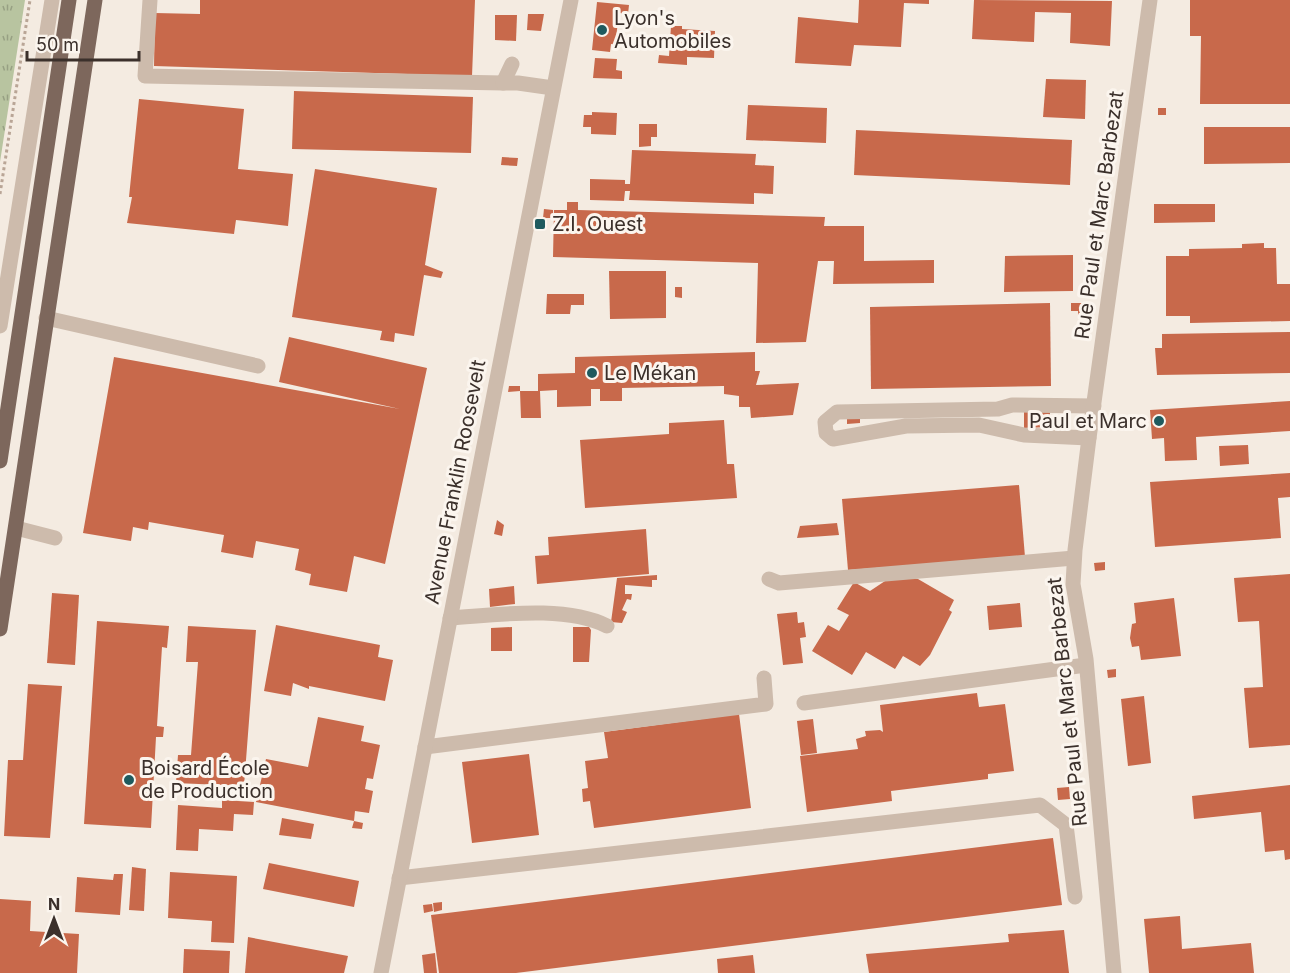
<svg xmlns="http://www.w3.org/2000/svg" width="1290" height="973" viewBox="0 0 1290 973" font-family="Inter,sans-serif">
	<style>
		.grass { fill: url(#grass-tufts) }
		.building { fill: #c8694b }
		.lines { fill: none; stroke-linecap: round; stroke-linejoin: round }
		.path { stroke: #b9a596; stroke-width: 3; stroke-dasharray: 3 3; stroke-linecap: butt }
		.minor { stroke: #cdbbac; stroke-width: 15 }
		.major { stroke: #7d675c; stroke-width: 15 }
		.poi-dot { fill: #1f5a5e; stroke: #fbf5ee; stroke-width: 2 }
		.labels { text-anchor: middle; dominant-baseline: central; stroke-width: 6; stroke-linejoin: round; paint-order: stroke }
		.poi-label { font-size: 20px; fill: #3b302b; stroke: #fbf5ee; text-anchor: start }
		.street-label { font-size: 20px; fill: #3b302b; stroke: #fbf5ee }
	</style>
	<defs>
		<pattern id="grass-tufts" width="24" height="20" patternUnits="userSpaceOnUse" patternTransform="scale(1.5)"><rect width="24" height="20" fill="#b8c4a0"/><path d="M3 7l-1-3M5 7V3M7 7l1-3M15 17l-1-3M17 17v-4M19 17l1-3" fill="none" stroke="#97a083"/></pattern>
	</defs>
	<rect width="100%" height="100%" fill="#f4ebe1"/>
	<!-- grass -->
	<path class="grass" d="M0,0H25L0,162Z"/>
	<!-- building -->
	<g class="building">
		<path d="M200,0H475L472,76L154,66L155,13L200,14Z"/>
		<path d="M859,0H929V4L904,3L901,47L854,45L851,66L795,63L798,17L858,23Z"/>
		<path d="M974,0L1112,1L1110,46L1070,43L1071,13L1035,12L1034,42L972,39Z"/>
		<path d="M1190,0H1290V104H1200L1201,36H1190Z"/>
		<path d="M597,2L629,5L628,14L619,13L616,38H621L620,45L611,44L610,52L592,50Z"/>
		<path d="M528,14H544L541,31L527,30Z"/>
		<path d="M495,15H517L516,41L495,40Z"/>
		<path d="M671,26H682V29L715,31L714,58L687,57V65L658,63L659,55L669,56Z"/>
		<path d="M595,58L617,59L616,70L622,71V79L593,78Z"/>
		<path d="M1046,79L1086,80L1085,119L1043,117Z"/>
		<path d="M294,91L473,97L471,153L292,149Z"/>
		<path d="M139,99L244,109L238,169L293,174L288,226L236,220L234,234L127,223L132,197H129Z"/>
		<path d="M748,105L827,108L826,143L746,140Z"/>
		<rect x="1158" y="108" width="8" height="7"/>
		<path d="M592,112L617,113L616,135L591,134V127H583L584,115H592Z"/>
		<path d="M639,124H657V137H651V146L639,147Z"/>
		<path d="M1204,127H1290V163L1204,164Z"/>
		<path d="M856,130L1072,140L1070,185L854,175Z"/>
		<path d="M632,150L756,154L755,165L774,166L773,194L754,193V204L629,200L630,191H625L624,201L590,200V179L625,180V184H630Z"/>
		<path d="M502,157L518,158L517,166L501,165Z"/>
		<path d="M315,169L437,188L425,265L443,272L441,278L424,275L414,336L395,333L394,342L380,340L382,331L292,317Z"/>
		<path d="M567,202H578V210L825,217L824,226H864V261L934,260V283L833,284L834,261H818L806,342L756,343L758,263L553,257L554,210H567Z"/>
		<path d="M1154,204H1215V222L1154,223Z"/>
		<path d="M544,209L553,210V218H543Z"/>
		<path d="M1264,243V248H1276L1277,284H1290V321L1190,323V316H1166V256H1189V249L1242,248V244Z"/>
		<path d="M1073,255V291L1004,292L1005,256Z"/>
		<path d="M609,271H666V318L610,319Z"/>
		<path d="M675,287H682V298L675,297Z"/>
		<path d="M547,294H584V305H571L570,314H546Z"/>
		<path d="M1050,303L1051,386L871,389L870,307Z"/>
		<path d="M1071,303H1083V311L1092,310L1091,316H1078V311H1071Z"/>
		<path d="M1290,332V373L1157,375L1155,348H1162V334Z"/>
		<path d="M289,337L427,368L385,564L354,556L347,592L309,585L311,574L295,570L299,549L256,541L253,558L221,552L224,535L149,522L148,530L133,527L131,541L83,533L114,357L400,409L279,382Z"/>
		<path d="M755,352V371H760L756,385L799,383L793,415L751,418L750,407H739V396L724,394V386L622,388V401H600V389H591V406L557,407V390L540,391L541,418H521L520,391H538V374L575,373V357Z"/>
		<path d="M509,386H520V391L508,392Z"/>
		<path d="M1290,401V431L1196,437L1197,460L1165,461L1164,438L1152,439L1150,410Z"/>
		<path d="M1024,410H1050V427L1024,428Z"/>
		<path d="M847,417H860V423L847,424Z"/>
		<path d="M724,420L727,464H734L737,498L585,508L580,440L669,434V423Z"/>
		<path d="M1248,445L1249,464L1220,466L1219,446Z"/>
		<path d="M1290,473V497L1278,498L1281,538L1155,547L1150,482Z"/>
		<path d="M1019,485L1025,557L848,570L842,499Z"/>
		<path d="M497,520L504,525L502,536L494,534Z"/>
		<path d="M837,523L839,535L797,538L800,526Z"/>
		<path d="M646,529L649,574L537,584L535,556L549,555L548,537Z"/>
		<path d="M1105,562V570L1095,571L1094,563Z"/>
		<path d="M1290,574V745L1249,748L1244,688L1263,687L1259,621L1238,622L1234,578Z"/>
		<path d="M657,575V580H652V587L625,585V594H632L631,600L627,599L622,610L627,612L622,623L611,622L617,578Z"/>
		<path d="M910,578L918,579L954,600L949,610L952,612L930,655L920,666L903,656L895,669L866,652L852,675L812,651L828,625L839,631L849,615L837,609L854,582L870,591L888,579Z"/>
		<path d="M514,586L515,604L490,607L489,589Z"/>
		<path d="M52,593L79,595L75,665L47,663Z"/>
		<path d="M1174,598L1181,656L1141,660L1139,646L1132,647L1130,638L1132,624L1136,623L1134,603Z"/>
		<path d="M1020,603L1022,627L989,630L987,606Z"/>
		<path d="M797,612L798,623L804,622L806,637L800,638L803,663L783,665L777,614Z"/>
		<path d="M97,621L169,626L167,648L162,647L157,726L164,727L163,737H156L151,828L84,824Z"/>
		<path d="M276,625L380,645L378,657L393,660L385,701L309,686V689L293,683L291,696L264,691Z"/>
		<path d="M188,626L256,630L244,786L176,783L178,755H191L198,662H186Z"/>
		<path d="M512,627V651H491V628Z"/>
		<path d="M573,627H589L591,630L589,662H573Z"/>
		<path d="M1116,669V677L1108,678L1107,670Z"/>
		<path d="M28,684L62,686L50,838L4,836L8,760H23Z"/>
		<path d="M977,693L979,707L1005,704L1014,771L988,774V779L891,791L892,801L807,812L800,756L858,749L856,739L866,736L865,731L880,730L883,732L880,705Z"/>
		<path d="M1144,696L1151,763L1128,766L1121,699Z"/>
		<path d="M739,714L751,808L594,828L590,801L583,802L582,789L588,788L585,761L608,758L604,732Z"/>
		<path d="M318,717L364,726L361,741L380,745L373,779L367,778L365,789L373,791L369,813L355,811L354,821L363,823L362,829L352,828L354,821L256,802L266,759L308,767Z"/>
		<path d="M813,719L817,753L801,755L797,721Z"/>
		<path d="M529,754L539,835L472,843L462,762Z"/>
		<path d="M1290,785V859L1285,860L1284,850L1265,852L1261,812L1194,819L1192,796Z"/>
		<path d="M1069,787L1070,799L1058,800L1057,788Z"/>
		<path d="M222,800L254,802L253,815L234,814L233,831L199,829L198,851L176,850L178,805L222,808Z"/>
		<path d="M282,818L314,824L311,839L279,835Z"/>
		<path d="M1053,838L1062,905L516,973H439L431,915Z"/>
		<path d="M269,863L359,881L354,907L263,889Z"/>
		<path d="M132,867L146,869L144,911L129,910Z"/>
		<path d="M170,872L237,876L234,943L211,942L212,921L168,918Z"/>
		<path d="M114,874H123L120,915L75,912L77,877L113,880Z"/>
		<path d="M0,899L31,901L30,931L79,934L77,973H0Z"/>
		<path d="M442,902V910L434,912L433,903Z"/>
		<path d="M432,904L433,911L424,913L423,905Z"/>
		<path d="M1180,916L1182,949L1251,943L1254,973H1149L1144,919Z"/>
		<path d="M1064,930L1069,973H869L866,954L1009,942L1008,934Z"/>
		<path d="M248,937L348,956L344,973H245Z"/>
		<path d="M184,949L230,951L229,973H183Z"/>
		<path d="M435,953L437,973H424L422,955Z"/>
		<path d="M753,955L755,973H718L717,959Z"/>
	</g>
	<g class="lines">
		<!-- path -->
		<path class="path" d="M0,194L30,0"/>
		<!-- minor -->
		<g class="minor">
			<path d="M150,0L145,76L503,83L512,64"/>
			<path d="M503,83H518L553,88"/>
			<path d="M46,318L258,366"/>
			<path d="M0,326L52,0"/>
			<path d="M1089,438L1024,435L979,425L906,426L833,439L826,433L825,422L837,412L998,409L1012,405L1094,406"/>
			<path d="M16,528L55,538"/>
			<path d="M769,579L779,583L1074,558"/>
			<path d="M450,618C497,615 565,605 607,626"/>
			<path d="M804,703L1086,665"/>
			<path d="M425,747L766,704L764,678"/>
			<path d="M399,878L1040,805L1066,825L1075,897"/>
			<path d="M381,973L571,0"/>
			<path d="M1114,973L1086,659L1073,584L1075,550L1089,438L1150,0"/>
		</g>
		<!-- major -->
		<g class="major">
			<path d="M0,461L69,0"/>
			<path d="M0,629L95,0"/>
		</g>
	</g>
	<!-- markers -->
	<g class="poi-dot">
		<circle cx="602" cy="30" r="6"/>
		<rect x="534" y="218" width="12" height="12" rx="3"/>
		<circle cx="592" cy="373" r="6"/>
		<circle cx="1159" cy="421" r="6"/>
		<circle cx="129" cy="780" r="6"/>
	</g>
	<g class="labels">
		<!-- poi labels -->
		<g class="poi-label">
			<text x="614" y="18">Lyon's<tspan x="614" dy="23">Automobiles</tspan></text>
			<text x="552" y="224">Z.I. Ouest</text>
			<text x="604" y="373">Le Mékan</text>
			<text x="1147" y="421" text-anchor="end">Paul et Marc</text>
			<text x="141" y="768">Boisard École<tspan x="141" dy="23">de Production</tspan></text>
		</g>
		<!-- street labels -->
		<g class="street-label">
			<text transform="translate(1099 215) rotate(-82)">Rue Paul et Marc Barbezat</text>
			<text transform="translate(455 482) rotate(-79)">Avenue Franklin Roosevelt</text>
			<text transform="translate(1067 702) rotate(-96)">Rue Paul et Marc Barbezat</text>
		</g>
	</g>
	<!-- north arrow -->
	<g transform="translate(54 919)" stroke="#fbf5ee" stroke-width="4.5" paint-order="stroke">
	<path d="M0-4.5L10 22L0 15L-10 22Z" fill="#3b302b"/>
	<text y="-9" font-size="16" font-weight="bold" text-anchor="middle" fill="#3b302b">N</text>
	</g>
	<!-- scale -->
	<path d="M27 51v9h112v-9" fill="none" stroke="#3b302b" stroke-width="3"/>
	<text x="36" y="51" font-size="18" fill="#3b302b" stroke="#fbf5ee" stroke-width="4.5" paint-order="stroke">50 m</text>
</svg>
